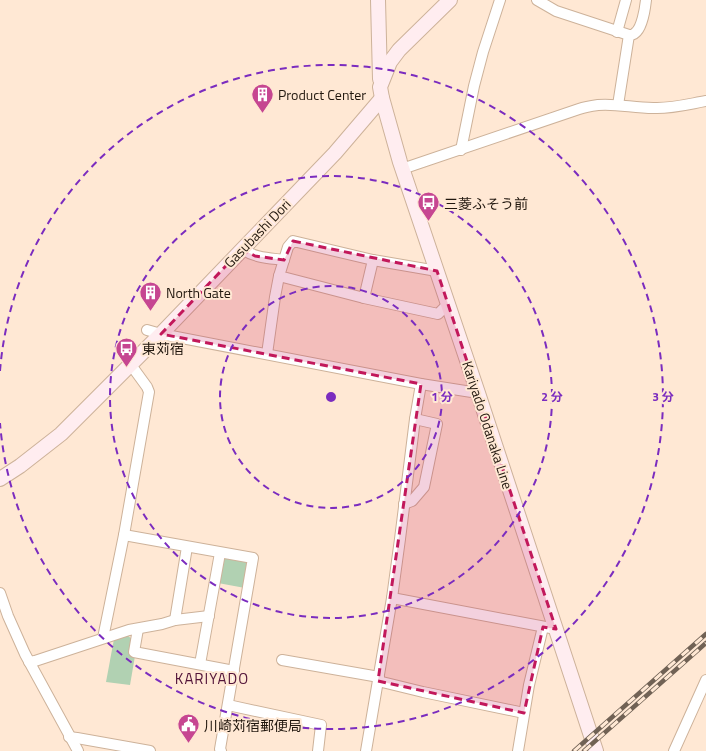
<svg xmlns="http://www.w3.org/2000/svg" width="706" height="751" viewBox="0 0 706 751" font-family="'Titillium Web','Noto Sans JP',sans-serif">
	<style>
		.green { fill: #b1d1b2 }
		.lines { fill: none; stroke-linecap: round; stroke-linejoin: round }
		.street-casing { stroke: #cdb29a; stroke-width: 12 }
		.secondary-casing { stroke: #cdb29a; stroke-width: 16 }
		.street { stroke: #fff; stroke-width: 10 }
		.secondary { stroke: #ffedf0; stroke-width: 14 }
		.rail-casing { stroke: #716255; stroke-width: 4.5 }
		.rail { stroke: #ffe8d4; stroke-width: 3; stroke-dasharray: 9; stroke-linecap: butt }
		.marked { fill: #c2185b; fill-opacity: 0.2; stroke: #c2185b; stroke-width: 3; stroke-dasharray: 8 5; stroke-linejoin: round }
		.ring { fill: none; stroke: #7b2cbf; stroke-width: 2; stroke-dasharray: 7 5 }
		.labels { text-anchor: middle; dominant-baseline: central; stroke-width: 4; stroke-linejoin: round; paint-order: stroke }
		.poi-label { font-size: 14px; fill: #21170e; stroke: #ffe8d4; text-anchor: start }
		.street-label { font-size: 14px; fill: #21170e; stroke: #ffe8d4 }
		.neighbourhood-label { font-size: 15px; letter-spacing: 1px; fill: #521439; stroke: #ffe8d4 }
		.centre { fill: #7b2cbf; stroke: #ffe8d4; stroke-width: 2 }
		.ring-label { font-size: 12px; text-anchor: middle; font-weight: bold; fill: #7b2cbf; stroke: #ffe8d4; stroke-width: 4; stroke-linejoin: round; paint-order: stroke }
	</style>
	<rect width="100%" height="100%" fill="#ffe8d4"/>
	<!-- green -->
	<g class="green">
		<path d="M225,556L248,560L245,588L218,583L222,558Z"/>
		<path d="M127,635L133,640L135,656L130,685L106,682L114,639Z"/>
	</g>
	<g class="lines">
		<defs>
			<g id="street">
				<path d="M537,0L556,11L629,35C632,35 633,35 635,33C642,28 645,9 646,0"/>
				<path d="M617,32L626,0"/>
				<path d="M618,105L629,35"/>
				<path d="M461,150L474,86L483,52L500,0"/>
				<path d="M402,169L579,109C585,107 591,106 598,105C617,103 637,109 657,108C674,108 689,104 706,101"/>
				<path d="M242,249C255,258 269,258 284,260"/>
				<path d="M437,271L373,260L293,241L288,247L279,276L364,298L438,314L448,304"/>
				<path d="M364,298L373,260"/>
				<path d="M147,330L161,334L421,384L478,393"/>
				<path d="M267,354L275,297L279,276"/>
				<path d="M404,504L412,501L424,487L437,424L415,419"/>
				<path d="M124,535L253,558L220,749L221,751"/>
				<path d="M0,593L8,616L25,654L78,751"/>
				<path d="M392,598L556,629"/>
				<path d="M175,620L187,547"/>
				<path d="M138,629L134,652L234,671"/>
				<path d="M103,638L124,535L149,392L147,387L131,365"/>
				<path d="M282,660L379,677"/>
				<path d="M29,662L35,661L129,630L162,624L175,620L209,616"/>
				<path d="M200,664L220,553"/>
				<path d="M378,681L423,692L524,713"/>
				<path d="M228,705L321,725L318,751"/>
				<path d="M69,737L77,738L150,751"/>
				<path d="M366,751L392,598L400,539L415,419L421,384"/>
				<path d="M518,751L529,685L543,627"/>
				<path d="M674,751L706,680"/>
			</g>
			<g id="secondary">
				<path d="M378,0L380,79"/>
				<path d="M450,0L399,50L390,62L380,87L382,98L400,162L478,393L596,751"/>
				<path d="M0,479L20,466L61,434L161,334L335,153L382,98"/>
			</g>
		</defs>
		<!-- street casing -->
		<use href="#street" class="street-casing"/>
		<!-- secondary casing -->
		<use href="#secondary" class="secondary-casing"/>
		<!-- street -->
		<use href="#street" class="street"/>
		<!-- secondary -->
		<use href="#secondary" class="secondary"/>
		<defs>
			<g id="rail">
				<path d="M574,751L706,634"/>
				<path d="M584,751L706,643"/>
			</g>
		</defs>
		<!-- rail casing -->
		<use href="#rail" class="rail-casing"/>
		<!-- rail -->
		<use href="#rail" class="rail"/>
	</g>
	<!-- marked area -->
	<path class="marked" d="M293,241L437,271L556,629L543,627L524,713L378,681L421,384L161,334L242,249L255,256L284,260Z"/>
	<!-- distance rings -->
	<g class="ring">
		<circle cx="331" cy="397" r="111"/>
		<circle cx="331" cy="397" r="221"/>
		<path d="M0 371A332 332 0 1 1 0 423"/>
	</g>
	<!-- icons -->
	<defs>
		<symbol id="building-pin" viewBox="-11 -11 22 30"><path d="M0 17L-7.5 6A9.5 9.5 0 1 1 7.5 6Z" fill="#c64691" stroke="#ffe8d4"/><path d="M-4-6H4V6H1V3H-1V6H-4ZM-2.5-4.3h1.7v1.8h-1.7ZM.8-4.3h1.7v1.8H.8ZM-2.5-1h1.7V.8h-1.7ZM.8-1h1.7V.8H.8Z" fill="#fff"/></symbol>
		<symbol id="bus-pin" viewBox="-11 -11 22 30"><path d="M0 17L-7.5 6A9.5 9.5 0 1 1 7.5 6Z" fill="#c64691" stroke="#ffe8d4"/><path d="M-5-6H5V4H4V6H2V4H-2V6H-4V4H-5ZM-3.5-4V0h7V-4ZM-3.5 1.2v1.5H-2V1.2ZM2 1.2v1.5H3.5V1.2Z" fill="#fff"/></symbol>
		<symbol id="civic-pin" viewBox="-11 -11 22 30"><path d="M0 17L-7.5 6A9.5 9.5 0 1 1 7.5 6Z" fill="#c64691" stroke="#ffe8d4"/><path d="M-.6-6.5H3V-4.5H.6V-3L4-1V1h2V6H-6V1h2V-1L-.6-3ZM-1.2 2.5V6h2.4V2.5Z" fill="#fff"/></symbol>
	</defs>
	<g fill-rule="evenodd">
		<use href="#building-pin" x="250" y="82" width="25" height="34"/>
		<use href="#bus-pin" x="416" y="190" width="25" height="34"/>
		<use href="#building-pin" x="138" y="280" width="25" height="34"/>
		<use href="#bus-pin" x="114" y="336" width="25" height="34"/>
		<use href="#civic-pin" x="176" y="712" width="25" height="34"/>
	</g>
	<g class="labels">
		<!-- poi labels -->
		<g class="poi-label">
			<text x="278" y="94">Product Center</text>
			<text x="444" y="203">三菱ふそう前</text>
			<text x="166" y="292">North Gate</text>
			<text x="142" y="348">東苅宿</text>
			<text x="204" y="725">川崎苅宿郵便局</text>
		</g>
		<!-- street labels -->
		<g class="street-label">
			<text transform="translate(257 233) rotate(-46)">Gasubashi Dori</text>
			<text transform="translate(488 425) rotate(72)">Kariyado Odanaka Line</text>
		</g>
		<!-- neighbourhood labels -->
		<g class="neighbourhood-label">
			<text x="212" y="678">KARIYADO</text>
		</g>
	</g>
	<circle cx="331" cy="397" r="6" class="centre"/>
	<g class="ring-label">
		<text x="442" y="401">1 分</text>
		<text x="552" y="401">2 分</text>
		<text x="663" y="401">3 分</text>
	</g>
</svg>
